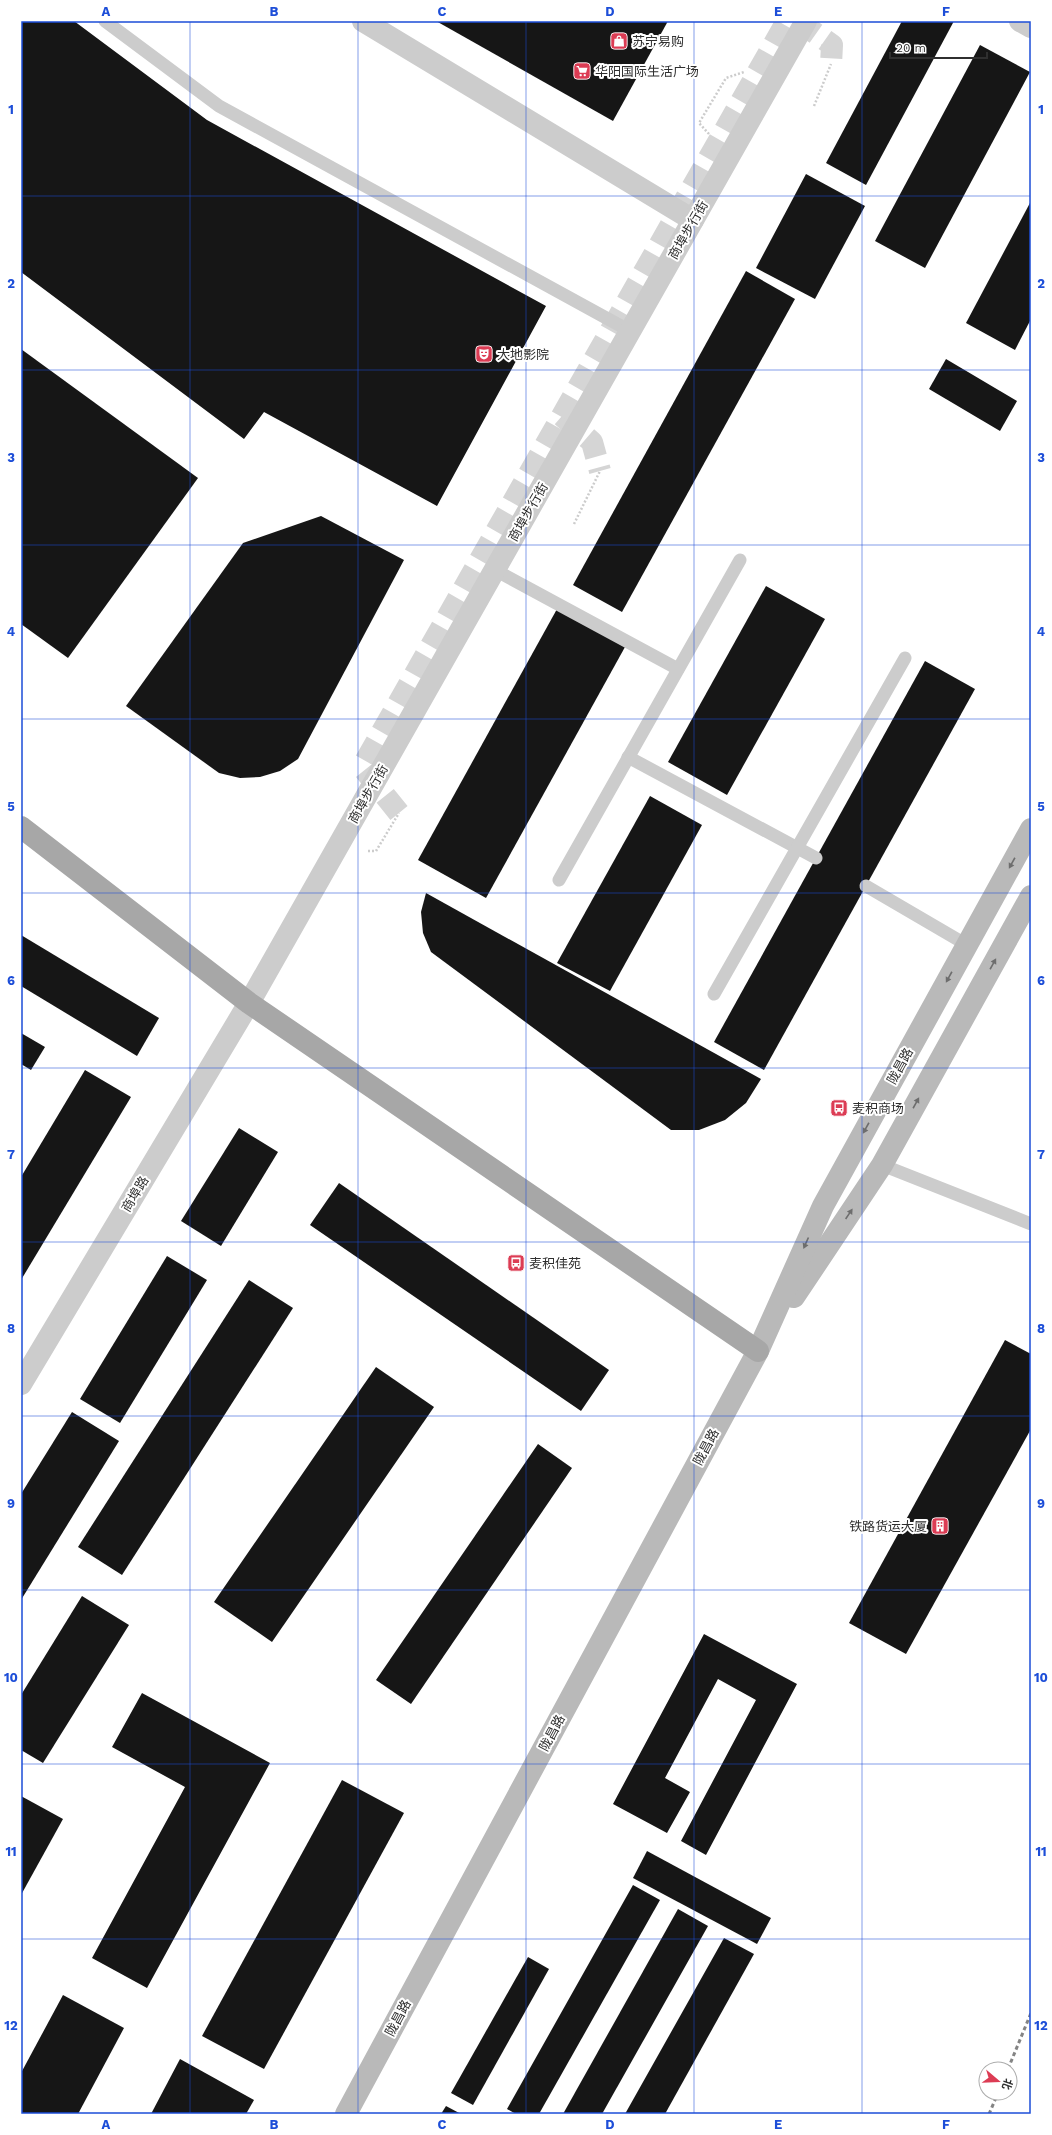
<svg xmlns="http://www.w3.org/2000/svg" width="1052" height="2135" viewBox="0 0 1052 2135" font-family="'Work Sans','Noto Sans SC',sans-serif">
	<style>
		.building { fill: #161616 }
		.lines { fill: none; stroke-linecap: round; stroke-linejoin: round }
		.street-tunnel { stroke: #d5d5d5; stroke-width: 22; stroke-dasharray: 22 11; stroke-linecap: butt }
		.path { stroke: #ccc; stroke-width: 2.5; stroke-dasharray: 2 2; stroke-linecap: butt }
		.lane { stroke: #ccc; stroke-width: 13 }
		.street { stroke: #ccc; stroke-width: 22 }
		.secondary { stroke: #b9b9b9; stroke-width: 22 }
		.primary { stroke: #a7a7a7; stroke-width: 22 }
		.rail { stroke: #848484; stroke-width: 3; stroke-dasharray: 4 3; stroke-linecap: butt }
		.oneway { fill: #6d6d6d }
		.grid { fill: none; stroke: #1d4ed8; stroke-width: 1; stroke-opacity: 0.55 }
		.labels { text-anchor: middle; dominant-baseline: central; stroke-width: 4; stroke-linejoin: round; paint-order: stroke }
		.poi-label { font-size: 13px; fill: #2f2f2f; stroke: #fff; text-anchor: start }
		.street-label { font-size: 13px; fill: #2f2f2f; stroke: #fff }
		.neatline { fill: none; stroke: #1d4ed8; stroke-width: 1.5 }
		.grid-label { font-size: 13px; text-anchor: middle; font-weight: bold; fill: #1d4ed8 }
	</style>
	<rect width="100%" height="100%" fill="#fff"/>
	<!-- building -->
	<g class="building">
		<path d="M21,21H74L207,120L546,306L437,506L264,412L244,439L21,272Z"/>
		<path d="M436,21H668L613,121Z"/>
		<path d="M902,21H954L866,185L826,163Z"/>
		<path d="M980,45L1030,72L925,268L875,241Z"/>
		<path d="M806,174L865,206L815,299L756,268Z"/>
		<path d="M1031,201V319L1015,350L966,323Z"/>
		<path d="M746,271L795,299L622,612L573,585Z"/>
		<path d="M21,349L198,478L68,658L21,624Z"/>
		<path d="M946,359L1017,401L1000,431L929,389Z"/>
		<path d="M321,516L404,560L298,759L280,771L260,777L240,778L219,773L126,706L243,543Z"/>
		<path d="M766,586L825,619L727,795L668,762Z"/>
		<path d="M557,609L625,647L486,898L418,860Z"/>
		<path d="M925,661L975,689L764,1070L714,1042Z"/>
		<path d="M650,796L702,825L610,991L557,963Z"/>
		<path d="M426,893L761,1079L746,1103L725,1120L699,1130H671L431,952L423,933L421,912Z"/>
		<path d="M21,935L159,1018L137,1056L21,986Z"/>
		<path d="M21,1033L45,1047L31,1070L21,1064Z"/>
		<path d="M85,1070L131,1097L21,1280V1177Z"/>
		<path d="M239,1128L278,1152L221,1246L181,1221Z"/>
		<path d="M339,1183L609,1370L581,1411L310,1225Z"/>
		<path d="M167,1256L207,1280L120,1423L80,1399Z"/>
		<path d="M249,1280L293,1308L122,1575L78,1547Z"/>
		<path d="M1005,1340L1031,1354V1429L906,1654L849,1623Z"/>
		<path d="M376,1367L434,1407L272,1642L214,1602Z"/>
		<path d="M72,1412L119,1441L21,1600V1494Z"/>
		<path d="M538,1444L572,1468L411,1704L376,1680Z"/>
		<path d="M82,1596L129,1625L43,1763L21,1750V1695Z"/>
		<path d="M704,1634L797,1684L706,1855L681,1841L756,1700L718,1679L665,1778L690,1792L667,1833L613,1804Z"/>
		<path d="M142,1693L270,1763L147,1988L92,1958L185,1787L112,1747Z"/>
		<path d="M342,1780L404,1813L264,2069L202,2036Z"/>
		<path d="M21,1796L63,1819L21,1895Z"/>
		<path d="M647,1851L771,1918L757,1944L633,1878Z"/>
		<path d="M633,1885L660,1900L539,2114H516L507,2109Z"/>
		<path d="M678,1909L708,1926L602,2114H563Z"/>
		<path d="M724,1938L754,1954L665,2114H625Z"/>
		<path d="M528,1957L549,1969L473,2105L451,2093Z"/>
		<path d="M63,1995L124,2028L78,2114H21V2073Z"/>
		<path d="M180,2059L254,2100L246,2114H151Z"/>
		<path d="M446,2106L461,2114H441Z"/>
	</g>
	<g class="lines">
		<!-- street-tunnel -->
		<g class="street-tunnel">
			<path d="M798,21L832,45L831,64"/>
			<path d="M562,416L592,442L600,471"/>
			<path d="M399,813L362,767L787,21"/>
		</g>
		<!-- path -->
		<g class="path">
			<path d="M814,106L831,64"/>
			<path d="M709,134L699,123L726,78L744,72"/>
			<path d="M574,524L600,471"/>
			<path d="M368,851H376L399,813"/>
		</g>
		<!-- lane -->
		<g class="lane">
			<path d="M105,21L219,106L630,331"/>
			<path d="M495,570L678,669"/>
			<path d="M628,757L816,858"/>
			<path d="M559,880L740,560"/>
			<path d="M866,886L967,945"/>
			<path d="M714,994L905,658"/>
			<path d="M882,1165L1031,1224"/>
		</g>
		<!-- street -->
		<g class="street">
			<path d="M363,21L693,220"/>
			<path d="M1020,21L1031,27"/>
			<path d="M21,1384L249,1003L806,21"/>
		</g>
		<!-- secondary -->
		<g class="secondary">
			<path d="M794,1297L882,1165L1031,896"/>
			<path d="M346,2114L758,1351L823,1206L1031,829"/>
		</g>
		<!-- primary -->
		<path class="primary" d="M21,827L249,1003L758,1351"/>
		<!-- rail -->
		<g class="rail">
			<path d="M1008,2069L1031,2013"/>
			<path d="M989,2114L998,2093"/>
		</g>
	</g>
	<!-- one-way arrows -->
	<defs><path id="oneway-solid" d="M-6-.8H1V-3.2L6.5 0L1 3.2V.8H-6Z"/></defs>
	<g class="oneway">
		<use href="#oneway-solid" transform="translate(1012 863) rotate(119)"/>
		<use href="#oneway-solid" transform="translate(993 964) rotate(-61)"/>
		<use href="#oneway-solid" transform="translate(949 977) rotate(119)"/>
		<use href="#oneway-solid" transform="translate(916 1103) rotate(-61)"/>
		<use href="#oneway-solid" transform="translate(866 1128) rotate(119)"/>
		<use href="#oneway-solid" transform="translate(849 1214) rotate(-56)"/>
		<use href="#oneway-solid" transform="translate(806 1243) rotate(114)"/>
	</g>
	<!-- grid -->
	<path class="grid" d="M190,21V2114M358,21V2114M526,21V2114M694,21V2114M862,21V2114M21,196H1031M21,370H1031M21,545H1031M21,719H1031M21,893H1031M21,1068H1031M21,1242H1031M21,1416H1031M21,1590H1031M21,1764H1031M21,1939H1031"/>
	<!-- icons -->
	<defs>
		<symbol id="shop-square" viewBox="-11 -11 22 22"><rect x="-9" y="-9" width="18" height="18" rx="4" fill="#dc3c54" stroke="#fff"/><path d="M-5-2.5h2.3a2.7 3.5 0 0 1 5.4 0H5L5.5 6h-11ZM-1.5-2.5h3a1.5 2.3 0 0 0-3 0Z" fill="#fff"/></symbol>
		<symbol id="supermarket-square" viewBox="-11 -11 22 22"><rect x="-9" y="-9" width="18" height="18" rx="4" fill="#dc3c54" stroke="#fff"/><path d="M-6-5.5h2.5l.6 2H6L4.5 2H-2.5L-4.4-4H-6ZM-1.5 3.2a1.3 1.3 0 1 0 .1 0ZM3 3.2a1.3 1.3 0 1 0 .1 0Z" fill="#fff"/></symbol>
		<symbol id="theatre-square" viewBox="-11 -11 22 22"><rect x="-9" y="-9" width="18" height="18" rx="4" fill="#dc3c54" stroke="#fff"/><path d="M-5-5.5Q0-4 5-5.5V0Q5 5 0 6Q-5 5-5 0ZM-3.3-2.5H-1v1.5H-3.3ZM1-2.5H3.3v1.5H1ZM-2.8 1Q0 5.5 2.8 1Z" fill="#fff"/></symbol>
		<symbol id="bus-square" viewBox="-11 -11 22 22"><rect x="-9" y="-9" width="18" height="18" rx="4" fill="#dc3c54" stroke="#fff"/><path d="M-5-6H5V4H4V6H2V4H-2V6H-4V4H-5ZM-3.5-4V0h7V-4ZM-3.5 1.2v1.5H-2V1.2ZM2 1.2v1.5H3.5V1.2Z" fill="#fff"/></symbol>
		<symbol id="building-square" viewBox="-11 -11 22 22"><rect x="-9" y="-9" width="18" height="18" rx="4" fill="#dc3c54" stroke="#fff"/><path d="M-4-6H4V6H1V3H-1V6H-4ZM-2.5-4.3h1.7v1.8h-1.7ZM.8-4.3h1.7v1.8H.8ZM-2.5-1h1.7V.8h-1.7ZM.8-1h1.7V.8H.8Z" fill="#fff"/></symbol>
	</defs>
	<g fill-rule="evenodd">
		<use href="#shop-square" x="609" y="31" width="20" height="20"/>
		<use href="#supermarket-square" x="572" y="61" width="20" height="20"/>
		<use href="#theatre-square" x="474" y="344" width="20" height="20"/>
		<use href="#bus-square" x="829" y="1098" width="20" height="20"/>
		<use href="#bus-square" x="506" y="1253" width="20" height="20"/>
		<use href="#building-square" x="930" y="1516" width="20" height="20"/>
	</g>
	<g class="labels">
		<!-- poi labels -->
		<g class="poi-label">
			<text x="632" y="41">苏宁易购</text>
			<text x="595" y="71">华阳国际生活广场</text>
			<text x="497" y="354">大地影院</text>
			<text x="852" y="1108">麦积商场</text>
			<text x="529" y="1263">麦积佳苑</text>
			<text x="927" y="1526" text-anchor="end">铁路货运大厦</text>
		</g>
		<!-- street labels -->
		<g class="street-label">
			<text transform="translate(688 230) rotate(-60)">商埠步行街</text>
			<text transform="translate(528 512) rotate(-60)">商埠步行街</text>
			<text transform="translate(368 794) rotate(-60)">商埠步行街</text>
			<text transform="translate(900 1066) rotate(-61)">陇昌路</text>
			<text transform="translate(135 1194) rotate(-59)">商埠路</text>
			<text transform="translate(706 1447) rotate(-62)">陇昌路</text>
			<text transform="translate(552 1733) rotate(-62)">陇昌路</text>
			<text transform="translate(398 2018) rotate(-62)">陇昌路</text>
		</g>
	</g>
	<!-- border -->
	<rect width="1052" height="2135" fill="none" stroke="#ffffff" stroke-width="44"/>
	<!-- north arrow -->
	<g transform="translate(998 2081) rotate(109)"><circle r="19" fill="#ffffff" stroke="#acacac"/>
	<path d="M0-3L7 15L0 10L-7 15Z" fill="#dc3c54"/>
	<text y="-6" font-size="11" font-weight="bold" text-anchor="middle" fill="#2f2f2f">北</text>
	</g>
	<!-- scale -->
	<path d="M890 52v6h97v-6" fill="none" stroke="#2f2f2f" stroke-width="2"/>
	<text x="896" y="52" font-size="12" fill="#2f2f2f" stroke="#ffffff" stroke-width="3" paint-order="stroke">20 m</text>
	<rect x="22" y="22" width="1008" height="2091" class="neatline"/>
	<g class="grid-label">
		<text x="106" y="16">A</text>
		<text x="274" y="16">B</text>
		<text x="442" y="16">C</text>
		<text x="610" y="16">D</text>
		<text x="778" y="16">E</text>
		<text x="946" y="16">F</text>
		<text x="11" y="114">1</text>
		<text x="1041" y="114">1</text>
		<text x="11" y="288">2</text>
		<text x="1041" y="288">2</text>
		<text x="11" y="462">3</text>
		<text x="1041" y="462">3</text>
		<text x="11" y="636">4</text>
		<text x="1041" y="636">4</text>
		<text x="11" y="811">5</text>
		<text x="1041" y="811">5</text>
		<text x="11" y="985">6</text>
		<text x="1041" y="985">6</text>
		<text x="11" y="1159">7</text>
		<text x="1041" y="1159">7</text>
		<text x="11" y="1333">8</text>
		<text x="1041" y="1333">8</text>
		<text x="11" y="1508">9</text>
		<text x="1041" y="1508">9</text>
		<text x="11" y="1682">10</text>
		<text x="1041" y="1682">10</text>
		<text x="11" y="1856">11</text>
		<text x="1041" y="1856">11</text>
		<text x="11" y="2030">12</text>
		<text x="1041" y="2030">12</text>
		<text x="106" y="2129">A</text>
		<text x="274" y="2129">B</text>
		<text x="442" y="2129">C</text>
		<text x="610" y="2129">D</text>
		<text x="778" y="2129">E</text>
		<text x="946" y="2129">F</text>
	</g>
</svg>
